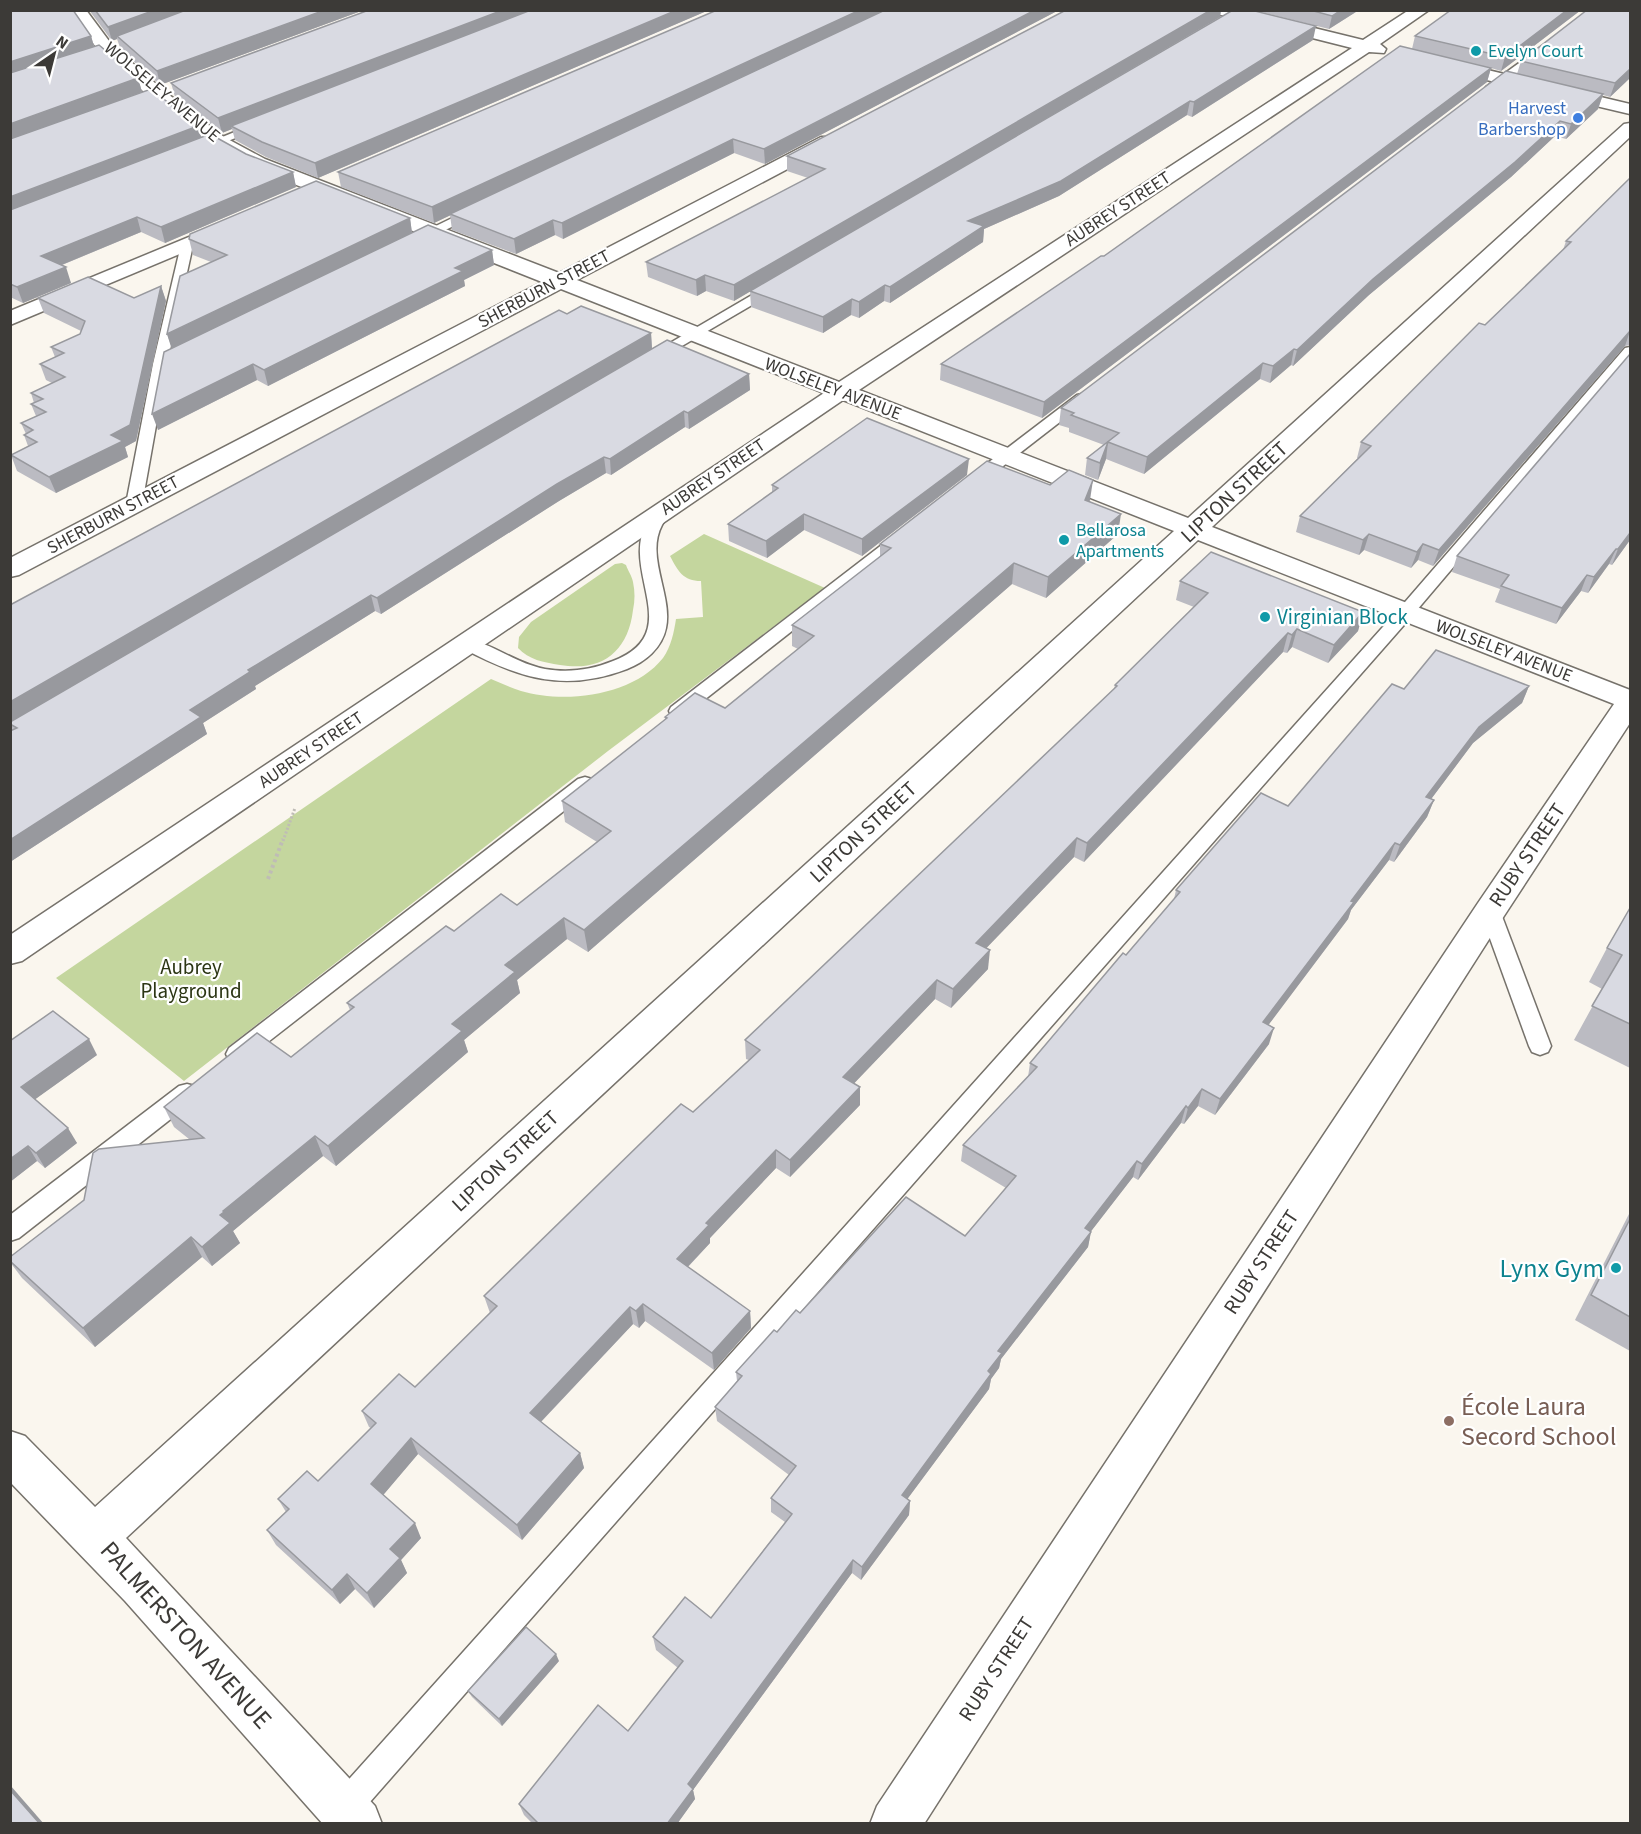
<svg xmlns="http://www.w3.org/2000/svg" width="1641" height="1834" viewBox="0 0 1641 1834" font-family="'Source Sans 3',sans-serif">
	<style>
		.green { fill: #c4d69e }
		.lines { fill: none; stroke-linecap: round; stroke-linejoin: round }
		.lane-casing { stroke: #76726b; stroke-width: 3 }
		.street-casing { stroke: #76726b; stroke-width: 3 }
		.path-far1 { stroke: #bfbcb6; stroke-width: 3; stroke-dasharray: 2 2; stroke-linecap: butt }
		.path { stroke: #bfbcb6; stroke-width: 4; stroke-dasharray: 3 3; stroke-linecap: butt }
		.lane { fill: #fff; fill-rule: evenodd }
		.street { fill: #fff; fill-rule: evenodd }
		.wall { fill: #bbbbc2 }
		.shaded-wall { fill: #98999e }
		.building { fill: #d9dae2; stroke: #98999e; stroke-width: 1.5 }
		.culture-dot { fill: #0f9aa8; stroke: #fff; stroke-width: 2 }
		.shop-dot { fill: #3f7fe0; stroke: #fff; stroke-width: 2 }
		.education-dot { fill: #8d6e63; stroke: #fff; stroke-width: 2 }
		.labels { text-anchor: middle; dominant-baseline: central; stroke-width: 4.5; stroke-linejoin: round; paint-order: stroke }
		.far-culture-label { font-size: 18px; fill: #0d838f; stroke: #fff; text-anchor: start }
		.far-street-label { font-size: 18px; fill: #3c3a37; stroke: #fff }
		.far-shop-label { font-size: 18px; fill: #366cbe; stroke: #fff; text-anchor: end }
		.street-label { font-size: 21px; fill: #3c3a37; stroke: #fff }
		.culture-label { font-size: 21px; fill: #0d838f; stroke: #fff; text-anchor: start }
		.park-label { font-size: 21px; fill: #2c3614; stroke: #fff }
		.near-culture-label { font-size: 26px; fill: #0d838f; stroke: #fff; text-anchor: end }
		.near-education-label { font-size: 26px; fill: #785e54; stroke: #fff; text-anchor: start }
		.near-street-label { font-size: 26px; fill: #3c3a37; stroke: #fff }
	</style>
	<rect width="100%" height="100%" fill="#faf6ee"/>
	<!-- green -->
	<g class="green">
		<path d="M704,534L825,588L608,751L184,1081L56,978L491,679C501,683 511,688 521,691C565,704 633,696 663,658C671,647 674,632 676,619L703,617L701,581C683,581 678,571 670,556Z"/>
		<path d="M622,563L626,565C628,571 632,576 633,582C635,591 635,601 633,610C628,652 602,672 560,665C543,662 529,660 518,648L519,637L531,622L615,564Z"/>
	</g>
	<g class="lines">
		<defs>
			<g id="lane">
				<path d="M1541,47L1546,50L1545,52L1494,91H1486V87Z"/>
				<path d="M259,122L265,125L263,127L203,151L199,153L193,149Z"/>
				<path d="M477,206L481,207L483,210L481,213L420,242L415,243L409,239Z"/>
				<path d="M187,241L193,245L167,364L142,504L134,509L126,504L153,364L181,245Z"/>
				<path d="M776,281L781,282L783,285L781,288L658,360L653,361L646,357Z"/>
				<path d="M1630,347V359L1411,617L355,1819L345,1824L333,1819L328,1808L333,1797L1399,609L1625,348Z"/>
				<path d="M1082,394L1087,395L1089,398L1087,401L980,484H968L966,481L968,478L1077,395Z"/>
				<path d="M665,505L673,510C670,515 665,519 662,525C645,557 673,595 666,628C662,648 645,662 627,669C564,693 519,678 462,648L459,644L462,640L468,639C495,645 517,664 545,669C568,673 591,670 613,661C689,632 616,568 649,520C653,513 657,507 665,505Z"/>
				<path d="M902,532L908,534L910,537L908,540L685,715H671L669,711L671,707L896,534Z"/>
				<path d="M585,777L592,779L595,784L592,789L245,1060L237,1063L229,1060L226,1054L229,1048L578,779Z"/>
				<path d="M1490,903L1497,906L1500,911L1551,1046L1548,1052L1540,1055L1532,1052L1529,1046L1480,911L1483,906Z"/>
				<path d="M187,1084L195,1086L199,1093L195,1100L19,1238L10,1241V1215L179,1086Z"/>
			</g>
			<g id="street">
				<path d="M70,10H86L112,45L164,91L224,137L265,159L559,273L821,137H833L836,141L833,145L577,280L839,382L1352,48L1213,13L1211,10H1241L1363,40L1409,10H1429L1380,44L1386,49L1384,53L1369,52L859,390L1188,518L1624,124L1630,123V137L1212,527L1630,690V723L1502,919L924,1824H870L877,1806L1478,903L1614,704L1198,540L126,1538L375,1806L382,1824H323L125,1601L10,1482V1431L25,1436L95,1507L1174,531L843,400L22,961L10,964V935L824,393L561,289L19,575L10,577V558L542,282L251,167L212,145L152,99L100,53Z"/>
				<path d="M1446,60L1630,104V114L1440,69L1438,65L1440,61Z"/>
				<path d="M230,220L237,222L240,226L237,230L10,325V311Z"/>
			</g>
		</defs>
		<!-- lane casing -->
		<use href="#lane" class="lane-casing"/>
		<!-- street casing -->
		<use href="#street" class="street-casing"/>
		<!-- path-far1 -->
		<path class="path-far1" d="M283,841L295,808"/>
		<!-- path -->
		<path class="path" d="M268,879L283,839"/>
		<!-- lane -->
		<use href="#lane" class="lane"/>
		<!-- street -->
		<use href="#street" class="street"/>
	</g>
	<!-- wall -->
	<g class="wall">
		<path d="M10,10L91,36L94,46L138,78L142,92L202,137L293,172L296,187L165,243L141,232L62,265L71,283L23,303L10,297Z"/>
		<path d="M89,10H364L160,85L121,50L117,39L112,41Z"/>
		<path d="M369,10H709L318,178L266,157L235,140L232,129L222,133L175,97L171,83Z"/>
		<path d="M717,10H1059L765,164L734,153L563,239L555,235L516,254L452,230L450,215L434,223L341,187L338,172Z"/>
		<path d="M1066,10H1221L1220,17L889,210L1313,40L1192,117L1187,115L1059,196L984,229L983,242L890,303L884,301L859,318L851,315L823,333L751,307L750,291L734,301L706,291L697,296L648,277L646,262L808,178L787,171V156Z"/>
		<path d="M1253,10H1359L1329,29Z"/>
		<path d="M1451,10H1581L1501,71L1491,68L1487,82L1042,418L940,380L941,364L1104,256L1412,49L1415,36Z"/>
		<path d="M1521,61L1630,78L1610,97L1603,95L1598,109L1566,139L1555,136L1511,177L1369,295L1293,366L1291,365L1270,383L1260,379L1144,474L1106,459L1098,480L1085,475L1087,458L1104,445L1069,432V428L1059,425L1061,408L1517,74Z"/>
		<path d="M1630,178V345L1625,346L1433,566L1418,560L1411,568L1364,550L1359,555L1296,532L1300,516L1358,458H1357L1361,442L1563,250L1566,241Z"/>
		<path d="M410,218L412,233L492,250L494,265L464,280L465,286L268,386L257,380L158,430L172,348L167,334L211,262L193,255L189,239Z"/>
		<path d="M161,286L166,301L136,441L125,447L128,457L56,493L17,471L11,455L28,446L24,435L26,434L21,423L36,416L31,404L34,403L31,393L52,383L46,380L40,364L55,357L51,347L80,334L81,331L44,313L38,298H134Z"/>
		<path d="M567,314L651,333L652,349L749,374L750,390L689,429L685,427L611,475L606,473L559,501L381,614L375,611L255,686L256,689L203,723L207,734L10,862V731L12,730L10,726V605Z"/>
		<path d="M967,475L862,556L804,530L767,558L729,541L728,524L772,492V485Z"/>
		<path d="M1090,501L1118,534L1046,598L1012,584L588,952L567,939L517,980L520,993L464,1040L468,1052L336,1166L323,1156L233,1231L240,1243L212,1266L202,1257L95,1347L22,1278L10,1262V1257L84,1200L189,1139L174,1127L164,1107L291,1057L350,1010L347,1003L454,931L517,905L597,842L565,822L562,801L665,720V717L725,708L798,649L792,646V625L880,557V544Z"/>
		<path d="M1630,540L1612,565L1609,564L1588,593L1581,591L1556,624L1495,602L1500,589L1452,572L1457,556Z"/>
		<path d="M1180,581L1363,612L1358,631L1328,663L1292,647L1287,653L1283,652L1084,862L1074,857L986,948L988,969L951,1008L935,999L854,1083L860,1087V1105L790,1177L776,1168L710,1238V1243L688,1267L750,1311L751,1328L714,1370L645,1321L639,1328L633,1324L541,1422L580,1453L584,1468L522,1540L418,1454L383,1495L421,1538L401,1560L407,1573L374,1608L355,1589L340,1604L276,1545L267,1530L286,1512L278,1499L318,1481L371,1428L369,1427L362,1411L415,1387L490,1313L484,1296L693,1112L749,1060L746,1059L745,1040L1114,689L1115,685L1194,607L1176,600Z"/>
		<path d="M1529,686L1522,703L1473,743L1431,799L1434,800L1427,817L1394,862L1389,860L1351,910L1348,919L1268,1025L1269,1044L1215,1115L1198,1106L1184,1124L1181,1123L1138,1180L1133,1177L1091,1231L1088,1247L1001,1359L999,1368L991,1379L989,1389L907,1499L910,1501L909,1515L861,1580L852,1573L693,1790L695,1799L677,1824H533L524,1815L519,1804L628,1731L678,1668L656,1650L653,1637L711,1618L785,1522L771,1512V1498L789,1475L717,1421L715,1407L737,1381L736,1372L777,1332L800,1313L965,1236L1006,1188L961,1161L963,1145L1028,1077L1030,1063L1126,955L1174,899L1176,890L1288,806L1404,689Z"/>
		<path d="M1630,908V1068L1574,1040L1602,989L1589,982L1607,948Z"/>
		<path d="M10,1041L97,1055L35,1099L77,1143L45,1168L37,1161L10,1182Z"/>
		<path d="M1630,1212V1351L1575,1320Z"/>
		<path d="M559,1661L502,1726L472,1697L468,1691Z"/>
	</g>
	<!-- shaded-wall -->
	<g class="shaded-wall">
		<path d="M155,10H196L117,36V39L112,41L108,27Z"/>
		<path d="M325,10H364L160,85L157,71Z"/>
		<path d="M503,10H539L231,126L232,129L222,133L218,118Z"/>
		<path d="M677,10H709L318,178L315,163Z"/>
		<path d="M860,10H889L434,223L432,207Z"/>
		<path d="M1035,10H1059L765,164L764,149Z"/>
		<path d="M1211,10H1221L1220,17L734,301V285Z"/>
		<path d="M1341,10H1359L1329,29L1332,16Z"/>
		<path d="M1567,10H1581L1501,71L1505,57Z"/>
		<path d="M1316,26L1313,40L1192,117L1194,102Z"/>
		<path d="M91,36L95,50L10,77V62Z"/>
		<path d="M1491,68L1487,82L1042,418L1044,402Z"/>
		<path d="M1630,69V78L1610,97L1615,83Z"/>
		<path d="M138,78L142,92L10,140V124Z"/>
		<path d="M1603,94L1598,109L1566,139L1571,124Z"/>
		<path d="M1190,101L1187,115L1059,196L984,229L983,242L890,303V287L968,221Z"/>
		<path d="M1560,121L1555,136L1511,177L1369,295L1293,366L1297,350L1373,279Z"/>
		<path d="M198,126L202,140L10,214V197Z"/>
		<path d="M733,139L734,153L563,239L562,223Z"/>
		<path d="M293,172L296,187L165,243L161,227Z"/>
		<path d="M137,217L141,232L47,271L41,256Z"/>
		<path d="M410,218L412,233L172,350L167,334Z"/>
		<path d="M553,220L555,235L516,254L514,239Z"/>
		<path d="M492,250L494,265L464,280L465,286L268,386L264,370L455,268Z"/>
		<path d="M66,267L71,283L23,303L17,287Z"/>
		<path d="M705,275L706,291L697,296L696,280Z"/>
		<path d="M885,285L884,301L859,318V302Z"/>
		<path d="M161,286L166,301L136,441L125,447L128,457L56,493L49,477L111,435Z"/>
		<path d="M852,299L851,315L823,333V317Z"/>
		<path d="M1630,331L1625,346L1433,566L1439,550Z"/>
		<path d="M651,333L652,349L10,723V702Z"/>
		<path d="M1294,349L1291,365L1270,383L1273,366Z"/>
		<path d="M1263,363L1260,379L1144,474L1147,457Z"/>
		<path d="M253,364L257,380L158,430L152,414Z"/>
		<path d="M749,374L750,390L689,429L688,413Z"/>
		<path d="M684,411L685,427L611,475L610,459Z"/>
		<path d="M1108,442L1106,459L1098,480L1100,463Z"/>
		<path d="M604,457L606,473L559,501L381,614L377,598L557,484Z"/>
		<path d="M969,459L967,475L862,556V539Z"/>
		<path d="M1093,480L1090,500L1082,520L1085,500Z"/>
		<path d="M804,514V530L767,558L766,541Z"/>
		<path d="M1121,514L1118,534L1046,598L1048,577Z"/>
		<path d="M1630,533V540L1612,565L1618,549Z"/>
		<path d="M1369,534L1364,550L1359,555L1363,540Z"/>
		<path d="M1423,544L1418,560L1411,568L1417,552Z"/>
		<path d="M1616,549L1609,564L1588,593L1594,577Z"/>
		<path d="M1014,563L1012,584L588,952L584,930Z"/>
		<path d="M1587,575L1581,591L1556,624L1562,608Z"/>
		<path d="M371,595L375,611L255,686L256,689L203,723L207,734L10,862V840L190,710L248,670Z"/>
		<path d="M1363,612L1358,631L1328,663L1334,645Z"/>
		<path d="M1297,629L1292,647L1287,653L1292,635Z"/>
		<path d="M1288,633L1283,652L1084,862L1087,843Z"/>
		<path d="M1529,686L1522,703L1473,743L1420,814L1426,797L1479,727Z"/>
		<path d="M1434,800L1427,817L1394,862L1400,845Z"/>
		<path d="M1077,838L1074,857L974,961L976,943Z"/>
		<path d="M1395,843L1389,860L1351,910L1348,919L1258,1039L1263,1022L1351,901Z"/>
		<path d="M564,918L567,939L517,980L520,993L464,1040L468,1052L336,1166L328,1146L452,1024L505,965Z"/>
		<path d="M990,950L988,969L951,1008L953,989Z"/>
		<path d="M937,980L935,999L843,1095V1077Z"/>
		<path d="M1274,1028L1269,1044L1215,1115L1220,1099Z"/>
		<path d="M89,1039L97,1055L30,1103L21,1087Z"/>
		<path d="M860,1087V1105L790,1177V1160Z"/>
		<path d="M1202,1089L1198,1106L1184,1124L1188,1108Z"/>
		<path d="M1186,1106L1181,1123L1138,1180L1142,1164Z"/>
		<path d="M68,1128L77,1143L45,1168L36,1153Z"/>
		<path d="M315,1136L323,1156L233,1231L240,1243L212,1266L202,1247L223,1211Z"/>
		<path d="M28,1146L37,1161L10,1182V1159Z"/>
		<path d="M776,1150V1168L710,1238V1243L679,1276L677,1259L706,1223Z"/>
		<path d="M1137,1161L1133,1177L1082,1243L1085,1228Z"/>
		<path d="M1091,1232L1088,1247L1001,1359L999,1368L991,1379L989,1389L900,1509L902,1495L998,1351Z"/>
		<path d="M191,1237L202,1257L95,1347L83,1328Z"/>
		<path d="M643,1304L645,1321L639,1328L636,1311Z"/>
		<path d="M630,1307L633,1324L534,1429L530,1413Z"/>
		<path d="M750,1311L751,1328L714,1370L712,1353Z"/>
		<path d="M411,1438L418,1454L379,1500L371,1484Z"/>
		<path d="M580,1453L584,1468L522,1540L517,1525Z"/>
		<path d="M910,1501L909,1515L861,1580L862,1567Z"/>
		<path d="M415,1523L421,1538L401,1560L407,1573L374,1608L367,1593L390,1549Z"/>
		<path d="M853,1560L852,1573L693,1790L695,1799L677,1824H667L688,1784Z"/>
		<path d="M347,1574L355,1589L340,1604L332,1590Z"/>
		<path d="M556,1654L559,1661L502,1726L499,1719Z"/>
		<path d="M10,1785L44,1824H40L10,1790Z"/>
	</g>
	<!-- building -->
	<g class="building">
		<path d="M10,10H73L91,36L10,62Z"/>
		<path d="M95,10H155L108,27Z"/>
		<path d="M186,10H325L157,71L117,36Z"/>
		<path d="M369,10H503L218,118L171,83Z"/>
		<path d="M531,10H677L315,163L262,142L231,126Z"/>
		<path d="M717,10H860L432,207L338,172Z"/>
		<path d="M885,10H1035L764,149L733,139L562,223L553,220L514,239L450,214Z"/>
		<path d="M1066,10H1211L734,285L705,275L696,280L646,262L825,169L787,156Z"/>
		<path d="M1233,10H1251L1316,26L1194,102L1190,101L1061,181L968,221L984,226L890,287L885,285L859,302L852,299L823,317L750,291Z"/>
		<path d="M1310,10H1341L1332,16Z"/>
		<path d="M1451,10H1567L1505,57L1415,36Z"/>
		<path d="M1587,10H1630V69L1615,83L1521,61Z"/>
		<path d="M99,45L138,78L10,124V73Z"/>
		<path d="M1400,46L1491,68L1044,402L941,364L1101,256H1104Z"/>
		<path d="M1506,71L1603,94L1571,124L1560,121L1515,162L1373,279L1297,350L1294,349L1273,366L1263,363L1147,457L1108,442L1100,463L1087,458L1119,433L1071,415L1074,413L1061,408Z"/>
		<path d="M151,89L198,126L10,197V139Z"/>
		<path d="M210,134L246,154L293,172L161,227L137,217L41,256L66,267L17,287L10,284V210Z"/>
		<path d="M1630,178V331L1439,550L1423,544L1417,552L1369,534L1363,540L1300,516L1371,446L1361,442L1479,323L1485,325L1571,242L1566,241Z"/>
		<path d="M316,181L410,218L167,334L180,276L227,255L189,239L190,234Z"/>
		<path d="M428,225L492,250L455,268L463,271L264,370L253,364L152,414L164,352Z"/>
		<path d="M88,277L134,298L161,286L130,425L111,435L123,441L49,477L11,455L37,442L24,435L33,430L21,423L46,412L31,404L43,399L31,393L65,377L40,364L64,353L51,347L80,334L85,321L38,298Z"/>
		<path d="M581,306L651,333L10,702V605L559,310L567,314Z"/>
		<path d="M667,340L749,374L688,413L684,411L610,459L604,457L557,484L377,598L371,595L248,670L250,672L190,710L201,717L10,840V731L17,728L10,724V722Z"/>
		<path d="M1630,354V533L1618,549H1616L1594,577L1587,575L1562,608L1501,586L1509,575L1457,556Z"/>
		<path d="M867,418L969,459L862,539L804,514L766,541L728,524L778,488L772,485Z"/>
		<path d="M987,461L1050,485L1069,470L1093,480L1085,500L1121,514L1048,577L1014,563L584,930L564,918L505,965L515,972L452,1024L462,1031L328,1146L315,1136L223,1211L224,1212L220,1215L230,1223L202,1247L191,1237L83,1328L10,1261V1257L84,1200L93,1153L99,1149L204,1138L164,1107L257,1033L291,1057L354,1007L347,1003L446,926L454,931L501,894L517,905L611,831L562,801L667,718L665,717L695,693L725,708L814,636L792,625L891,548L880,544Z"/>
		<path d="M1211,552L1363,612L1334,645L1297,629L1292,635L1288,633L1087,843L1077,838L976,943L990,950L953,989L937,980L843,1077L860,1087L790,1160L776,1150L706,1223L709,1225L677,1259L750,1311L712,1353L643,1304L636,1311L630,1307L530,1413L580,1453L517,1525L411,1438L371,1484L415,1523L390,1549L400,1558L367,1593L347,1574L332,1590L267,1530L289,1509L278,1499L307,1471L318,1481L376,1423L362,1411L399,1374L415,1387L497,1306L484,1296L681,1104L693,1112L760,1050L745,1040L1117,686L1115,685L1208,593L1180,581Z"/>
		<path d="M1436,650L1529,686L1479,727L1426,797L1434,800L1400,845L1395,843L1351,901L1354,902L1263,1022L1274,1028L1220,1099L1202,1089L1188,1108L1186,1106L1142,1164L1137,1161L1085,1228L1091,1232L998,1351L1002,1353L988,1371L991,1374L902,1495L910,1501L862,1567L853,1560L688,1784L693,1789L667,1824H539L519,1804L598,1705L628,1731L683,1661L653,1637L685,1597L711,1618L792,1514L771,1498L796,1466L715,1407L742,1376L736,1372L774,1330L777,1332L796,1310L800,1313L906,1197L965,1236L1016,1176L963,1145L1037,1067L1030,1063L1123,953L1126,955L1180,892L1176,890L1261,793L1288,806L1392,684L1404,689Z"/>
		<path d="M1630,908V1024L1592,1006L1622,955L1607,948Z"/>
		<path d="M53,1011L89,1039L21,1087L68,1128L36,1153L28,1146L10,1159V1041Z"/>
		<path d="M1630,1219V1317L1591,1295Z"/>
		<path d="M526,1627L556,1654L499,1719L468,1691Z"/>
		<path d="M10,1790L40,1824H10Z"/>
	</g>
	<!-- markers -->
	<g class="culture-dot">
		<circle cx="1476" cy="51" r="6"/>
		<circle cx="1064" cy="540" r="6"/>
		<circle cx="1265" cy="617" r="6"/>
		<circle cx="1616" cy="1268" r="6"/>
	</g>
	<circle class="shop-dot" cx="1578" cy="118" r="6"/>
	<circle class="education-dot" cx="1449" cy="1421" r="6"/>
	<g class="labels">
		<!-- far-culture labels -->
		<g class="far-culture-label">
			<text x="1488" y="51">Evelyn Court</text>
			<text x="1076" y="530">Bellarosa<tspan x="1076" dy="21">Apartments</tspan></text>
		</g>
		<!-- far-street labels -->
		<g class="far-street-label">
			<text transform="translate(162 92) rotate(40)">WOLSELEY AVENUE</text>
			<text transform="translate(1118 209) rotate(-33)">AUBREY STREET</text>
			<text transform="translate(544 289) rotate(-28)">SHERBURN STREET</text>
			<text transform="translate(833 389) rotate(21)">WOLSELEY AVENUE</text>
			<text transform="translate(713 477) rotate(-34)">AUBREY STREET</text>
			<text transform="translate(113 515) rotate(-28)">SHERBURN STREET</text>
			<text transform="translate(1504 651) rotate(21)">WOLSELEY AVENUE</text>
			<text transform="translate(311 750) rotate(-34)">AUBREY STREET</text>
		</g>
		<!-- far-shop labels -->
		<g class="far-shop-label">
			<text x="1566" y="108">Harvest<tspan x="1566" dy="21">Barbershop</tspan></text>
		</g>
		<!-- street labels -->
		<g class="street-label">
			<text transform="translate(1234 492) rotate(-43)">LIPTON STREET</text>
			<text transform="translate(863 832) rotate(-43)">LIPTON STREET</text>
			<text transform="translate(1527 855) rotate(-56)">RUBY STREET</text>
			<text transform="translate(505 1161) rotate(-43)">LIPTON STREET</text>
			<text transform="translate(1261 1262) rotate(-57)">RUBY STREET</text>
			<text transform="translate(996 1669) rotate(-57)">RUBY STREET</text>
		</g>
		<!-- culture labels -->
		<g class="culture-label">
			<text x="1277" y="617">Virginian Block</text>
		</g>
		<!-- park labels -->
		<g class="park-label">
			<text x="191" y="967">Aubrey<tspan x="191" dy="24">Playground</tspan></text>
		</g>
		<!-- near-culture labels -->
		<g class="near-culture-label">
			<text x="1604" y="1268">Lynx Gym</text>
		</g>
		<!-- near-education labels -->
		<g class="near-education-label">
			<text x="1461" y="1406">École Laura<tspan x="1461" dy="30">Secord School</tspan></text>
		</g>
		<!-- near-street labels -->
		<g class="near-street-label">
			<text transform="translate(186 1635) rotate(48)">PALMERSTON AVENUE</text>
		</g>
	</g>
	<!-- border -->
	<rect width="1641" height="1834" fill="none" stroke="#3c3a37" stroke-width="24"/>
	<!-- north arrow -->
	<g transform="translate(54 54) rotate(35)" stroke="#ffffff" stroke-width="4.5" paint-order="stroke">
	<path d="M0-4.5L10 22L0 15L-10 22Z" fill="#3c3a37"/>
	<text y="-9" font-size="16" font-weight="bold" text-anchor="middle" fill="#3c3a37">N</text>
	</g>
</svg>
